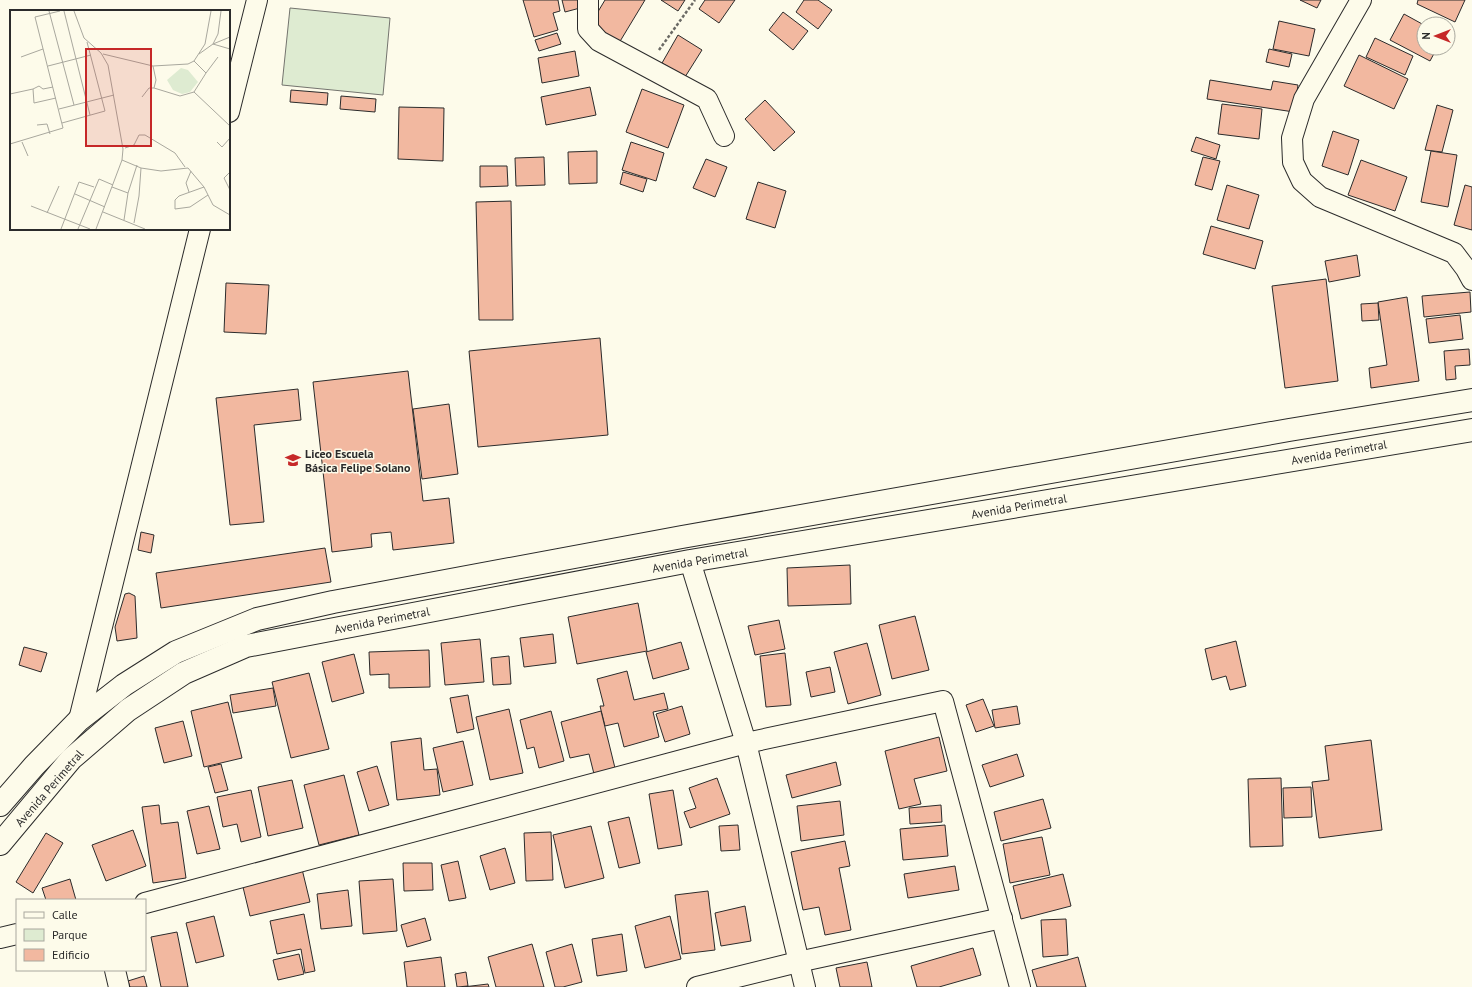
<svg xmlns="http://www.w3.org/2000/svg" width="1472" height="987" viewBox="0 0 1472 987" font-family="'PT Sans',sans-serif">
	<style>
		.green { fill: #deebd1; stroke: #74746e }
		.building { fill: #f2b8a0; stroke: #2b2b2b }
		.lines { fill: none; stroke-linecap: round; stroke-linejoin: round }
		.minor-casing { stroke: #2b2b2b; stroke-width: 22 }
		.secondary-casing { stroke: #2b2b2b; stroke-width: 24 }
		.path { stroke: #6a6964; stroke-width: 2.5; stroke-dasharray: 3 2; stroke-linecap: butt }
		.minor { stroke: #fdfbea; stroke-width: 20 }
		.secondary { stroke: #fdfbea; stroke-width: 22 }
		.labels { text-anchor: middle; dominant-baseline: central; stroke-width: 3; stroke-linejoin: round; paint-order: stroke }
		.street-label { font-size: 12px; fill: #2b2b2b; stroke: #fdfbea }
		.poi-label { font-size: 12px; font-weight: bold; fill: #2b2b2b; stroke: #fdfbea; text-anchor: start }
		.inset-road { fill: none; stroke: #a9a89e; stroke-width: 1 }
		.view { fill: #c62828; fill-opacity: 0.15; stroke: #c62828; stroke-width: 2 }
		.inset-edge { fill: none; stroke: #2b2b2b; stroke-width: 2 }
	</style>
	<rect width="100%" height="100%" fill="#fdfbea"/>
	<!-- green -->
	<path class="green" d="M290,8L390,18L383,95L282,85Z"/>
	<!-- building -->
	<g class="building">
		<path d="M523,0H558L560,11L553,13L558,30L534,37Z"/>
		<path d="M562,0H578L580,8L565,12Z"/>
		<path d="M605,0H645L619,43L590,25Z"/>
		<path d="M661,0H685L678,11Z"/>
		<path d="M705,0H735L719,23L699,9Z"/>
		<path d="M804,0H818L832,10L818,29L796,12Z"/>
		<path d="M1300,0H1321L1317,8Z"/>
		<path d="M1418,0H1465L1455,22L1417,4Z"/>
		<path d="M783,12L808,31L793,50L769,30Z"/>
		<path d="M1404,14L1424,25V48H1437L1430,61L1390,40Z"/>
		<path d="M1279,21L1315,29L1309,56L1273,49Z"/>
		<path d="M557,33L561,44L539,51L535,40Z"/>
		<path d="M678,35L702,50L685,77L662,63Z"/>
		<path d="M1375,38L1413,56L1405,75L1366,57Z"/>
		<path d="M1269,49L1292,54L1289,67L1266,62Z"/>
		<path d="M575,51L579,76L542,83L538,58Z"/>
		<path d="M1359,55L1408,79L1394,109L1344,86Z"/>
		<path d="M1210,80L1271,90L1273,81L1298,85L1294,112L1207,99Z"/>
		<path d="M590,87L596,115L546,125L541,97Z"/>
		<path d="M642,89L684,105L668,148L626,132Z"/>
		<path d="M291,90L328,93L327,105L290,102Z"/>
		<path d="M341,96L376,99L375,112L340,109Z"/>
		<path d="M765,100L795,132L774,151L745,119Z"/>
		<path d="M1222,104L1262,109L1259,139L1218,134Z"/>
		<path d="M1437,105L1453,110L1442,152L1425,150Z"/>
		<path d="M399,107L444,108L443,161L398,159Z"/>
		<path d="M1333,131L1359,140L1348,175L1322,166Z"/>
		<path d="M1196,137L1220,145L1216,159L1191,151Z"/>
		<path d="M631,142L664,153L656,181L622,170Z"/>
		<path d="M597,151V183L569,184L568,152Z"/>
		<path d="M1431,151L1457,155L1448,207L1421,202Z"/>
		<path d="M544,157L545,185L516,186L515,158Z"/>
		<path d="M1203,157L1220,161L1212,190L1195,185Z"/>
		<path d="M706,159L727,167L715,197L693,188Z"/>
		<path d="M1361,160L1407,177L1395,211L1348,195Z"/>
		<path d="M480,166H507L508,186L480,187Z"/>
		<path d="M623,172L647,179L643,192L620,184Z"/>
		<path d="M758,182L786,191L775,228L746,219Z"/>
		<path d="M1227,185L1259,195L1249,229L1217,220Z"/>
		<path d="M1465,185L1472,187V230L1454,225Z"/>
		<path d="M511,201L513,320H479L476,202Z"/>
		<path d="M1211,226L1263,241L1255,269L1203,254Z"/>
		<path d="M1357,255L1360,276L1329,282L1325,261Z"/>
		<path d="M1326,279L1338,381L1285,388L1272,286Z"/>
		<path d="M226,283L269,285L266,334L224,332Z"/>
		<path d="M1470,292L1471,312L1424,317L1422,296Z"/>
		<path d="M1407,297L1419,381L1371,388L1369,368L1387,365L1378,302Z"/>
		<path d="M1378,303L1379,320L1362,321L1361,304Z"/>
		<path d="M1460,315L1463,339L1429,343L1426,319Z"/>
		<path d="M600,338L608,435L478,447L469,351Z"/>
		<path d="M1469,349L1470,365L1455,366L1456,379L1446,380L1444,351Z"/>
		<path d="M408,371L423,501L449,498L454,543L393,550L391,532L371,534L372,547L332,552L313,382Z"/>
		<path d="M298,389L301,420L254,425L264,522L230,525L216,398Z"/>
		<path d="M449,404L458,474L422,479L413,409Z"/>
		<path d="M141,532L154,535L151,553L138,550Z"/>
		<path d="M325,548L331,582L161,608L156,573Z"/>
		<path d="M850,565L851,604L788,606L787,568Z"/>
		<path d="M129,593L135,596L137,638L117,641L115,627L125,594Z"/>
		<path d="M638,603L647,651L577,664L568,617Z"/>
		<path d="M915,616L929,670L892,679L879,625Z"/>
		<path d="M779,620L785,649L755,655L748,626Z"/>
		<path d="M553,634L556,663L524,667L520,638Z"/>
		<path d="M480,639L484,682L445,685L441,643Z"/>
		<path d="M1236,641L1246,686L1230,690L1226,676L1212,680L1205,649Z"/>
		<path d="M681,642L689,669L653,679L646,652Z"/>
		<path d="M867,643L881,695L848,704L834,652Z"/>
		<path d="M24,647L47,653L41,672L19,665Z"/>
		<path d="M429,650L430,687L389,688V674L370,675L369,652Z"/>
		<path d="M785,653L791,705L766,707L760,656Z"/>
		<path d="M354,654L364,693L332,702L322,662Z"/>
		<path d="M509,656L511,684L493,685L491,658Z"/>
		<path d="M830,667L835,692L811,697L806,672Z"/>
		<path d="M627,671L634,700L664,693L668,709L653,712L659,737L624,747L618,723L605,726L600,706H604L597,679Z"/>
		<path d="M309,673L329,749L291,758L272,682Z"/>
		<path d="M273,688L276,706L233,713L230,695Z"/>
		<path d="M468,695L474,729L457,733L450,698Z"/>
		<path d="M983,699L994,726L976,732L966,705Z"/>
		<path d="M228,702L242,758L204,767L191,711Z"/>
		<path d="M682,706L690,734L665,742L656,714Z"/>
		<path d="M1017,706L1020,724L995,728L992,710Z"/>
		<path d="M509,709L523,773L490,780L476,717Z"/>
		<path d="M551,711L564,761L539,768L534,747L527,749L520,720Z"/>
		<path d="M601,711L615,768L594,774L589,754L570,758L561,722Z"/>
		<path d="M183,721L192,756L164,763L155,728Z"/>
		<path d="M939,737L947,771L914,779L921,804L899,809L885,751Z"/>
		<path d="M421,738L424,770L437,769L440,795L397,800L391,742Z"/>
		<path d="M1371,740L1382,830L1319,838L1312,782L1329,780L1325,746Z"/>
		<path d="M463,741L473,785L443,792L433,748Z"/>
		<path d="M1017,754L1024,776L990,787L982,765Z"/>
		<path d="M836,762L841,785L792,798L786,775Z"/>
		<path d="M221,764L228,790L215,793L208,767Z"/>
		<path d="M377,766L389,805L369,811L357,772Z"/>
		<path d="M344,775L359,835L319,845L304,785Z"/>
		<path d="M717,778L730,814L690,828L684,812L696,808L689,788Z"/>
		<path d="M1281,778L1283,846L1250,847L1248,779Z"/>
		<path d="M292,780L303,828L268,836L258,787Z"/>
		<path d="M1311,787L1312,817L1284,818L1283,788Z"/>
		<path d="M251,790L261,837L241,842L237,824L223,827L217,797Z"/>
		<path d="M673,790L682,845L658,849L649,794Z"/>
		<path d="M1043,799L1051,828L1001,841L994,812Z"/>
		<path d="M840,801L844,835L801,841L797,806Z"/>
		<path d="M159,805L161,824L178,822L186,878L153,883L142,807Z"/>
		<path d="M941,805L942,822L910,824L909,808Z"/>
		<path d="M209,806L220,849L197,854L187,811Z"/>
		<path d="M629,817L640,863L619,868L608,822Z"/>
		<path d="M738,825L740,850L721,851L719,826Z"/>
		<path d="M945,825L948,856L903,860L900,829Z"/>
		<path d="M591,826L604,878L565,888L553,835Z"/>
		<path d="M133,830L146,866L106,881L92,845Z"/>
		<path d="M551,832L553,880L526,881L524,833Z"/>
		<path d="M46,833L63,843L33,893L16,882Z"/>
		<path d="M1042,837L1050,875L1010,883L1003,844Z"/>
		<path d="M845,841L850,866L839,868L851,930L825,935L819,907L803,910L791,852Z"/>
		<path d="M505,848L515,883L490,890L480,856Z"/>
		<path d="M458,861L466,898L449,901L441,865Z"/>
		<path d="M403,863H432L433,890L404,891Z"/>
		<path d="M955,866L959,890L908,898L904,874Z"/>
		<path d="M302,869L310,902L250,916L242,883Z"/>
		<path d="M1063,874L1071,906L1021,919L1013,886Z"/>
		<path d="M70,879L76,900H46L42,888Z"/>
		<path d="M393,879L397,931L363,934L359,881Z"/>
		<path d="M348,890L352,926L321,929L317,894Z"/>
		<path d="M708,891L715,950L682,954L675,895Z"/>
		<path d="M745,906L751,941L721,946L715,913Z"/>
		<path d="M304,914L315,971L305,973L301,949L277,954L270,921Z"/>
		<path d="M214,916L224,956L196,963L186,923Z"/>
		<path d="M670,916L681,959L645,968L635,926Z"/>
		<path d="M425,918L431,940L407,947L401,925Z"/>
		<path d="M1066,919L1068,955L1043,957L1041,920Z"/>
		<path d="M177,932L188,987H161L151,937Z"/>
		<path d="M622,934L627,971L597,976L592,939Z"/>
		<path d="M532,944L544,987H496L488,957Z"/>
		<path d="M572,944L582,982L563,987H555L546,952Z"/>
		<path d="M973,948L981,975L939,987H917L911,966Z"/>
		<path d="M299,954L304,974L278,980L273,960Z"/>
		<path d="M441,957L445,987H407L404,962Z"/>
		<path d="M1078,957L1086,987H1037L1032,970Z"/>
		<path d="M867,962L872,987H840L836,968Z"/>
		<path d="M466,972L468,986L457,987L455,974Z"/>
		<path d="M144,976L147,987H130L128,981Z"/>
		<path d="M488,984L489,987H463Z"/>
	</g>
	<g class="lines">
		<defs>
			<g id="minor">
				<path d="M588,0V29L599,41L707,99L724,136"/>
				<path d="M1361,0L1304,99L1292,138L1293,162L1302,181L1320,197L1454,253L1466,269L1472,280"/>
				<path d="M229,112L257,0"/>
				<path d="M690,561L746,743L805,987"/>
				<path d="M79,720L200,229"/>
				<path d="M145,903L746,743L943,701L1020,987"/>
				<path d="M0,938L17,934"/>
				<path d="M115,970L119,987"/>
				<path d="M697,987L798,962L1002,918"/>
			</g>
			<g id="secondary">
				<path d="M0,805L34,766L79,720L124,685L176,652L257,619L333,602L682,537L1289,430L1472,400"/>
				<path d="M0,844L71,759L128,710L184,673L246,646L690,561L1472,430"/>
			</g>
		</defs>
		<!-- minor casing -->
		<use href="#minor" class="minor-casing"/>
		<!-- secondary casing -->
		<use href="#secondary" class="secondary-casing"/>
		<!-- path -->
		<path class="path" d="M659,50L695,0"/>
		<!-- minor -->
		<use href="#minor" class="minor"/>
		<!-- secondary -->
		<use href="#secondary" class="secondary"/>
	</g>
	<!-- icons -->
	<defs>
		<symbol id="school-bare" viewBox="-9 -9 18 18"><path d="M0-5L7-2L0 1L-7-2ZM-4 1L0 2.5L4 1V4Q0 6-4 4Z" fill="#c62828" stroke="#fdfbea" stroke-width="2.5" paint-order="stroke"/></symbol>
	</defs>
	<g fill-rule="evenodd">
		<use href="#school-bare" x="282" y="449" width="22" height="22"/>
	</g>
	<g class="labels">
		<!-- street labels -->
		<g class="street-label">
			<text transform="translate(1339 452) rotate(-10)">Avenida Perimetral</text>
			<text transform="translate(1019 506) rotate(-10)">Avenida Perimetral</text>
			<text transform="translate(700 560) rotate(-10)">Avenida Perimetral</text>
			<text transform="translate(382 620) rotate(-11)">Avenida Perimetral</text>
			<text transform="translate(49 788) rotate(-49)">Avenida Perimetral</text>
		</g>
		<!-- poi labels -->
		<g class="poi-label">
			<text x="305" y="453">Liceo Escuela<tspan x="305" dy="14">Básica Felipe Solano</tspan></text>
		</g>
	</g>
	<!-- overview -->
	<g transform="translate(10 10)">
		<rect width="220" height="220" fill="#fdfbea"/>
		<path d="M171,58L178,60L188,72L180,82L172,84L163,80L157,70Z" fill="#deebd1"/>
		<path class="inset-road" d="M39,1L64,95M54,1L80,105M64,1L74,28L91,43L98,55L113,139L112,150L86,219M211,1L208,24L203,34L220,27M93,44L143,56L178,54L184,51L195,34L201,1M189,44L203,34L220,39M11,47L33,39M38,56L81,45M143,56L146,70L144,78L170,86L184,82L196,63L184,51M196,63L208,47M43,77L33,79L29,76L23,79L24,93L46,88M184,82L220,116M0,84L23,79M132,87L139,78H144M49,99L104,85M52,113L95,101L77,32M27,115L37,114L40,124M12,132L18,146M207,132L212,137L220,128M0,134L53,118L25,7L50,1M115,138L124,135L129,125H135L165,143L175,157M112,150L131,158L151,161L178,158L194,177L203,195L220,205M220,162L214,168L220,180M102,177L118,183M194,177L169,186L165,190V199L180,197L198,185M179,182L176,173L181,161M65,184L95,197M21,196L80,219M93,202L135,219M37,203L49,176M114,210L118,183L127,155M124,213L129,186L131,158M51,219L69,172L84,177M68,219L89,169L103,175"/>
		<path class="view" d="M76,39H141V136H76Z"/>
		<rect width="220" height="220" class="inset-edge"/>
	</g>
	<!-- legend -->
	<rect x="16" y="899" width="130" height="72" fill="#fdfbea" stroke="#a9a89e"/>
	<rect x="24" y="912" width="20" height="6" fill="#fdfbea" stroke="#a9a89e"/>
	<text x="52" y="919" font-size="12" fill="#2b2b2b">Calle</text>
	<rect x="24" y="929" width="20" height="12" fill="#deebd1" stroke="#a9a89e"/>
	<text x="52" y="939" font-size="12" fill="#2b2b2b">Parque</text>
	<rect x="24" y="949" width="20" height="12" fill="#f2b8a0" stroke="#a9a89e"/>
	<text x="52" y="959" font-size="12" fill="#2b2b2b">Edificio</text>
	<!-- north arrow -->
	<g transform="translate(1436 36) rotate(270)"><circle r="19" fill="#fdfbea" stroke="#a9a89e"/>
	<path d="M0-3L7 15L0 10L-7 15Z" fill="#c62828"/>
	<text y="-6" font-size="11" font-weight="bold" text-anchor="middle" fill="#2b2b2b">N</text>
	</g>
</svg>
